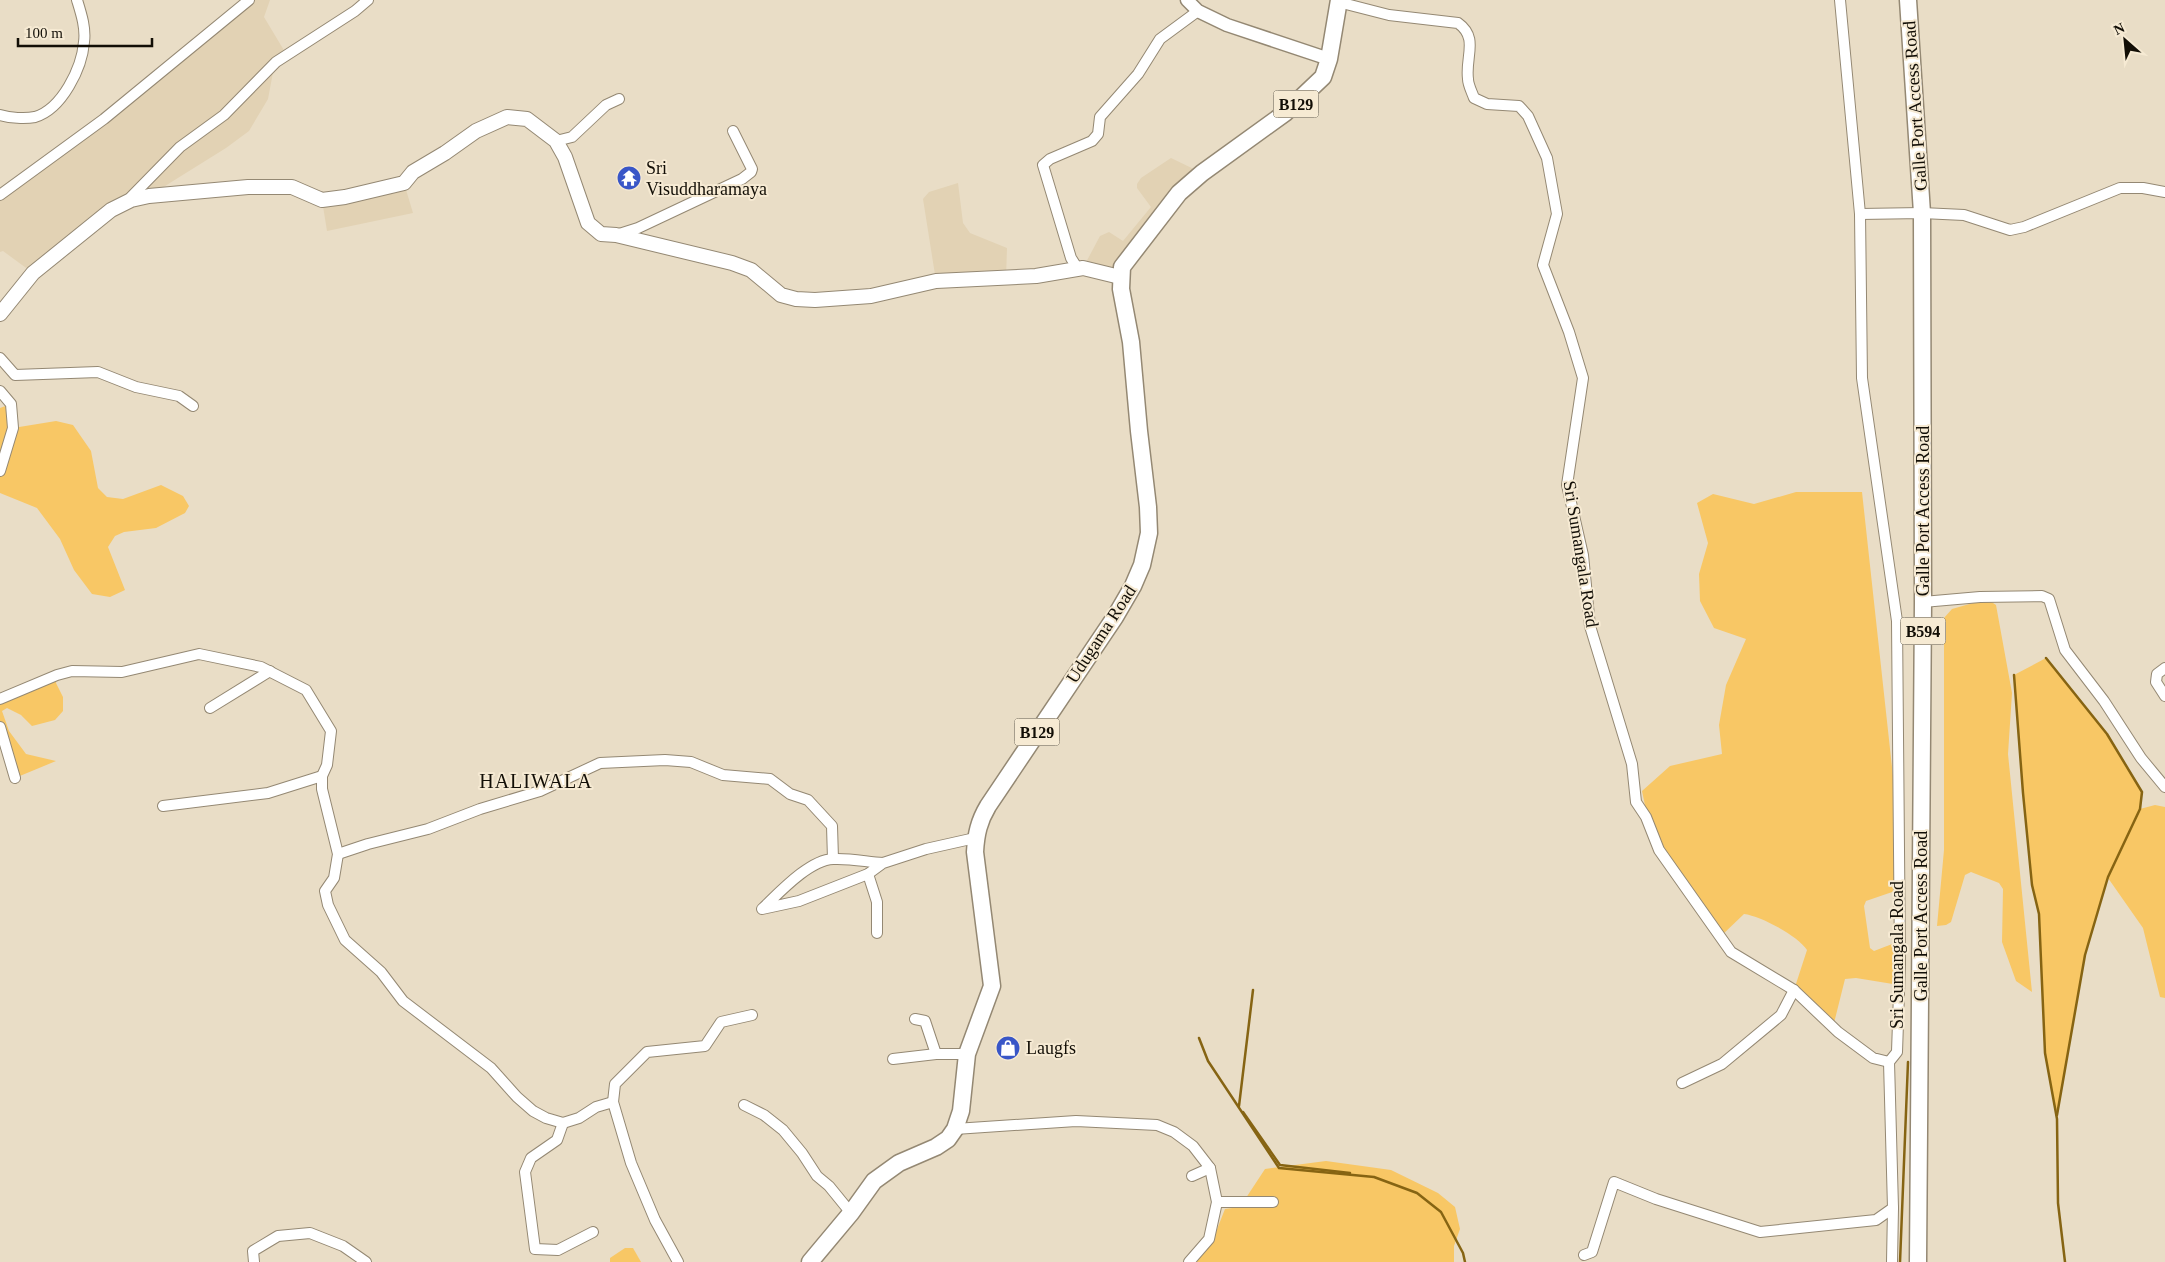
<svg xmlns="http://www.w3.org/2000/svg" width="2165" height="1262" viewBox="0 0 2165 1262" font-family="'Times New Roman',serif">
	<style>
		.built { fill: #e2d2b4 }
		.green { fill: #f8c765 }
		.lines { fill: none; stroke-linecap: round; stroke-linejoin: round }
		.stream { stroke: #866413; stroke-width: 2.5 }
		.minor-casing { stroke: #948873; stroke-width: 12 }
		.tertiary-casing { stroke: #948873; stroke-width: 15 }
		.secondary-casing { stroke: #948873; stroke-width: 16 }
		.primary-casing { stroke: #948873; stroke-width: 19 }
		.minor { stroke: #fff; stroke-width: 10 }
		.tertiary { stroke: #fff; stroke-width: 12 }
		.secondary { stroke: #fff; stroke-width: 14 }
		.primary { stroke: #fff; stroke-width: 16 }
		.labels { text-anchor: middle; dominant-baseline: central; stroke-width: 4; stroke-linejoin: round; paint-order: stroke }
		.shield { fill: #f6ead3; stroke: #565044; stroke-width: 1 }
		.shield-label { font-size: 16px; font-weight: bold; fill: #120e06 }
		.street-label { font-size: 18px; fill: #120e06; stroke: #f6ead3 }
		.poi-label { font-size: 18px; fill: #120e06; stroke: #f6ead3; text-anchor: start }
		.quarter-label { font-size: 20px; letter-spacing: 1px; fill: #120e06; stroke: #f6ead3 }
	</style>
	<rect width="100%" height="100%" fill="#e9ddc6"/>
	<!-- built -->
	<g class="built">
		<path d="M249,0H270L264,17L288,57L274,67L268,99L249,131L226,148L149,196L111,210L33,273L3,251L0,252V195Z"/>
		<path d="M1171,158L1202,173L1120,277L1083,268L1100,236L1109,232L1123,241L1151,207L1137,188V184L1141,178Z"/>
		<path d="M404,183L413,213L327,231L322,200Z"/>
		<path d="M958,183L963,223L970,233L1007,248L1006,278L936,281L923,199L929,192Z"/>
	</g>
	<!-- green -->
	<g class="green">
		<path d="M11,404L13,428L56,421L73,425L91,451L98,488L107,497L123,499L161,485L183,496L189,506L185,513L156,528L124,532L115,536L108,547L125,590L110,597L92,594L74,570L60,539L37,508L0,493V408Z"/>
		<path d="M1796,492H1862L1897,813L1898,890L1866,901L1864,906L1870,948L1874,951L1900,941L1899,985L1856,978L1845,979L1833,1027L1794,990L1807,950C1798,936 1761,916 1744,914L1720,937L1650,829L1642,791L1670,766L1722,754L1719,725L1726,685L1746,639L1714,628L1700,601L1699,574L1708,543L1697,503L1713,494L1754,504Z"/>
		<path d="M1987,599L1996,605L2012,693L2008,754L2032,992L2016,981L2002,942L2003,889L1999,883L1971,872L1965,875L1951,922L1946,925L1937,926L1944,850V618L1952,609Z"/>
		<path d="M2046,658L2107,734L2142,792L2140,809L2155,805L2165,807V998L2160,997L2143,928L2108,878L2085,955L2057,1119L2045,1053L2039,914L2032,885L2023,793L2014,675Z"/>
		<path d="M57,675L56,683L63,697V711L55,720L32,726L21,715L7,708L2,711L9,731L26,754L56,761L15,778L0,727V699Z"/>
		<path d="M1326,1161L1391,1170L1438,1193L1455,1207L1460,1229L1454,1246V1262H1196L1212,1242L1225,1209L1240,1207L1265,1169Z"/>
		<path d="M625,1248H633L641,1262H610V1258Z"/>
	</g>
	<g class="lines">
		<!-- stream -->
		<g class="stream">
			<path d="M2046,658L2107,734L2142,792L2140,809L2108,877L2085,955L2057,1115"/>
			<path d="M2014,675L2023,793L2032,885L2039,914L2045,1053L2057,1119L2058,1203L2065,1262"/>
			<path d="M1199,1038L1208,1061L1279,1168L1374,1177L1417,1193L1441,1212L1463,1253L1465,1262"/>
			<path d="M1239,1106L1253,990"/>
			<path d="M1243,1112L1280,1165L1350,1173"/>
			<path d="M1900,1262L1908,1062"/>
		</g>
		<defs>
			<g id="minor">
				<path d="M1840,0L1860,214L1862,378L1897,621L1900,964L1897,1052L1889,1062L1893,1208L1892,1262"/>
				<path d="M1338,2L1389,15L1458,23C1479,38 1465,57 1468,79C1468,85 1472,92 1474,98L1487,104L1519,106L1528,116L1547,158L1557,214L1543,265L1569,332L1583,378L1567,485L1583,555L1590,626L1632,764L1636,802L1646,817L1659,850L1731,952L1794,990L1838,1032L1873,1058L1889,1062"/>
				<path d="M0,115C10,118 25,119 35,117C62,109 82,68 84,42C86,28 81,13 77,0"/>
				<path d="M556,141L572,137L606,105L619,99"/>
				<path d="M0,195L104,119L249,0"/>
				<path d="M131,200V197L180,147L224,115L276,62L355,11L368,0"/>
				<path d="M1860,214L1922,213L1964,215L2010,230L2024,227L2120,188H2143L2165,192"/>
				<path d="M616,235L638,228L742,179L751,172L752,169L733,131"/>
				<path d="M1083,268L1076,266L1071,258L1043,165L1050,159L1092,141L1098,134L1100,117L1138,74L1160,39L1198,11"/>
				<path d="M0,358L15,375L98,372L136,387L179,396L193,406"/>
				<path d="M0,391L11,404L13,428L0,471"/>
				<path d="M1923,602L1980,597L2042,596L2049,599L2065,650L2104,701L2141,758L2165,787"/>
				<path d="M2165,668L2157,674L2156,682L2165,696"/>
				<path d="M0,699L57,675L72,671L122,672L199,654L261,667L306,690L331,731L327,765L322,776V789L338,854L334,878L325,891L328,905L345,940L381,972L403,1001L491,1068L517,1097L533,1111L546,1118L563,1123L579,1118L596,1107L613,1102"/>
				<path d="M210,708L270,671"/>
				<path d="M0,727L15,778"/>
				<path d="M163,806L268,793L322,776"/>
				<path d="M338,854L368,844L428,829L480,809L540,791L600,763L665,760L691,762L723,775L770,779L790,794L808,800L832,826L833,859"/>
				<path d="M883,863C867,862 850,858 833,859C809,860 779,893 762,909L799,901L868,874L883,863L926,849L975,838"/>
				<path d="M868,874L877,902V933"/>
				<path d="M915,1019L925,1021L936,1054H967"/>
				<path d="M893,1059L936,1054"/>
				<path d="M1682,1083L1722,1064L1781,1015L1794,990"/>
				<path d="M744,1105L764,1115L783,1130L802,1153L817,1176L829,1186L851,1213"/>
				<path d="M563,1123L557,1140L531,1158L525,1172L535,1249L558,1250L593,1232"/>
				<path d="M955,1129L1076,1121L1157,1125L1174,1132L1193,1146L1210,1168L1217,1202L1209,1239L1189,1262"/>
				<path d="M1192,1176L1210,1168"/>
				<path d="M1217,1202H1273"/>
				<path d="M1584,1255L1592,1252L1614,1182L1656,1199L1760,1232L1876,1220L1893,1208"/>
				<path d="M254,1262L253,1251L278,1236L310,1233L343,1246L366,1262"/>
				<path d="M678,1262L655,1220L631,1163L613,1102L615,1084L647,1052L705,1046L721,1022L752,1015"/>
			</g>
			<path id="tertiary" d="M1187,0L1198,11L1227,25L1329,59"/>
			<path id="secondary" d="M0,314L33,273L111,210L131,200L149,196L248,187H292L322,200L345,197L404,183L413,172L445,153L476,131L507,117L527,119L556,141L565,157L588,223L601,234L616,235L732,263L751,270L781,295L796,299L815,300L871,296L936,281L1036,276L1083,268L1120,277"/>
			<g id="primary">
				<path d="M1908,0L1922,213L1923,602L1918,1262"/>
				<path d="M810,1262L851,1213L874,1181L899,1163L936,1147L948,1139L955,1129L961,1111L967,1054L992,986L975,852C976,834 979,821 988,806L1115,617L1133,586L1142,565L1149,533L1148,507L1139,431L1131,342L1121,289L1122,267L1179,193L1202,173L1285,113L1323,77L1329,59L1339,0"/>
			</g>
		</defs>
		<!-- minor casing -->
		<use href="#minor" class="minor-casing"/>
		<!-- tertiary casing -->
		<use href="#tertiary" class="tertiary-casing"/>
		<!-- secondary casing -->
		<use href="#secondary" class="secondary-casing"/>
		<!-- primary casing -->
		<use href="#primary" class="primary-casing"/>
		<!-- minor -->
		<use href="#minor" class="minor"/>
		<!-- tertiary -->
		<use href="#tertiary" class="tertiary"/>
		<!-- secondary -->
		<use href="#secondary" class="secondary"/>
		<!-- primary -->
		<use href="#primary" class="primary"/>
	</g>
	<!-- icons -->
	<defs>
		<symbol id="temple-disc" viewBox="-11 -11 22 22"><circle r="9.5" fill="#3956c7" stroke="#f6ead3"/><path d="M0-6L5-2H3V0L6.5 2.5H4V6H1.5V3h-3V6H-4V2.5H-6.5L-3 0V-2H-5Z" fill="#fff"/></symbol>
		<symbol id="shop-disc" viewBox="-11 -11 22 22"><circle r="9.5" fill="#3956c7" stroke="#f6ead3"/><path d="M-5-2.5h2.3a2.7 3.5 0 0 1 5.4 0H5L5.5 6h-11ZM-1.5-2.5h3a1.5 2.3 0 0 0-3 0Z" fill="#fff"/></symbol>
	</defs>
	<g fill-rule="evenodd">
		<use href="#temple-disc" x="615" y="164" width="28" height="28"/>
		<use href="#shop-disc" x="994" y="1034" width="28" height="28"/>
	</g>
	<g class="labels">
		<!-- shield labels -->
		<g class="shield">
			<rect x="1273.5" y="90.5" width="45" height="27" rx="4"/>
			<rect x="1900.5" y="617.5" width="45" height="27" rx="4"/>
			<rect x="1014.5" y="718.5" width="45" height="27" rx="4"/>
		</g>
		<g class="shield-label">
			<text x="1296" y="104">B129</text>
			<text x="1923" y="631">B594</text>
			<text x="1037" y="732">B129</text>
		</g>
		<!-- street labels -->
		<g class="street-label">
			<text transform="translate(1915 106) rotate(-94)">Galle Port Access Road</text>
			<text transform="translate(1923 511) rotate(-90)">Galle Port Access Road</text>
			<text transform="translate(1581 554) rotate(81)">Sri Sumangala Road</text>
			<text transform="translate(1101 634) rotate(-57)">Udugama Road</text>
			<text transform="translate(1921 916) rotate(-90)">Galle Port Access Road</text>
			<text transform="translate(1897 955) rotate(-90)">Sri Sumangala Road</text>
		</g>
		<!-- poi labels -->
		<g class="poi-label">
			<text x="646" y="168">Sri<tspan x="646" dy="21">Visuddharamaya</tspan></text>
			<text x="1026" y="1048">Laugfs</text>
		</g>
		<!-- quarter labels -->
		<g class="quarter-label">
			<text x="536" y="781">HALIWALA</text>
		</g>
	</g>
	<!-- north arrow -->
	<g transform="translate(2125 40) rotate(333)" stroke="#f6ead3" stroke-width="4" paint-order="stroke">
	<path d="M0-4L9 19L0 12L-9 19Z" fill="#120e06"/>
	<text y="-8" font-size="14" font-weight="bold" text-anchor="middle" fill="#120e06">N</text>
	</g>
	<!-- scale -->
	<path d="M18 38v8h134v-8" fill="none" stroke="#120e06" stroke-width="2.5"/>
	<text x="25" y="38" font-size="15" fill="#120e06" stroke="#f6ead3" stroke-width="4" paint-order="stroke">100 m</text>
</svg>
